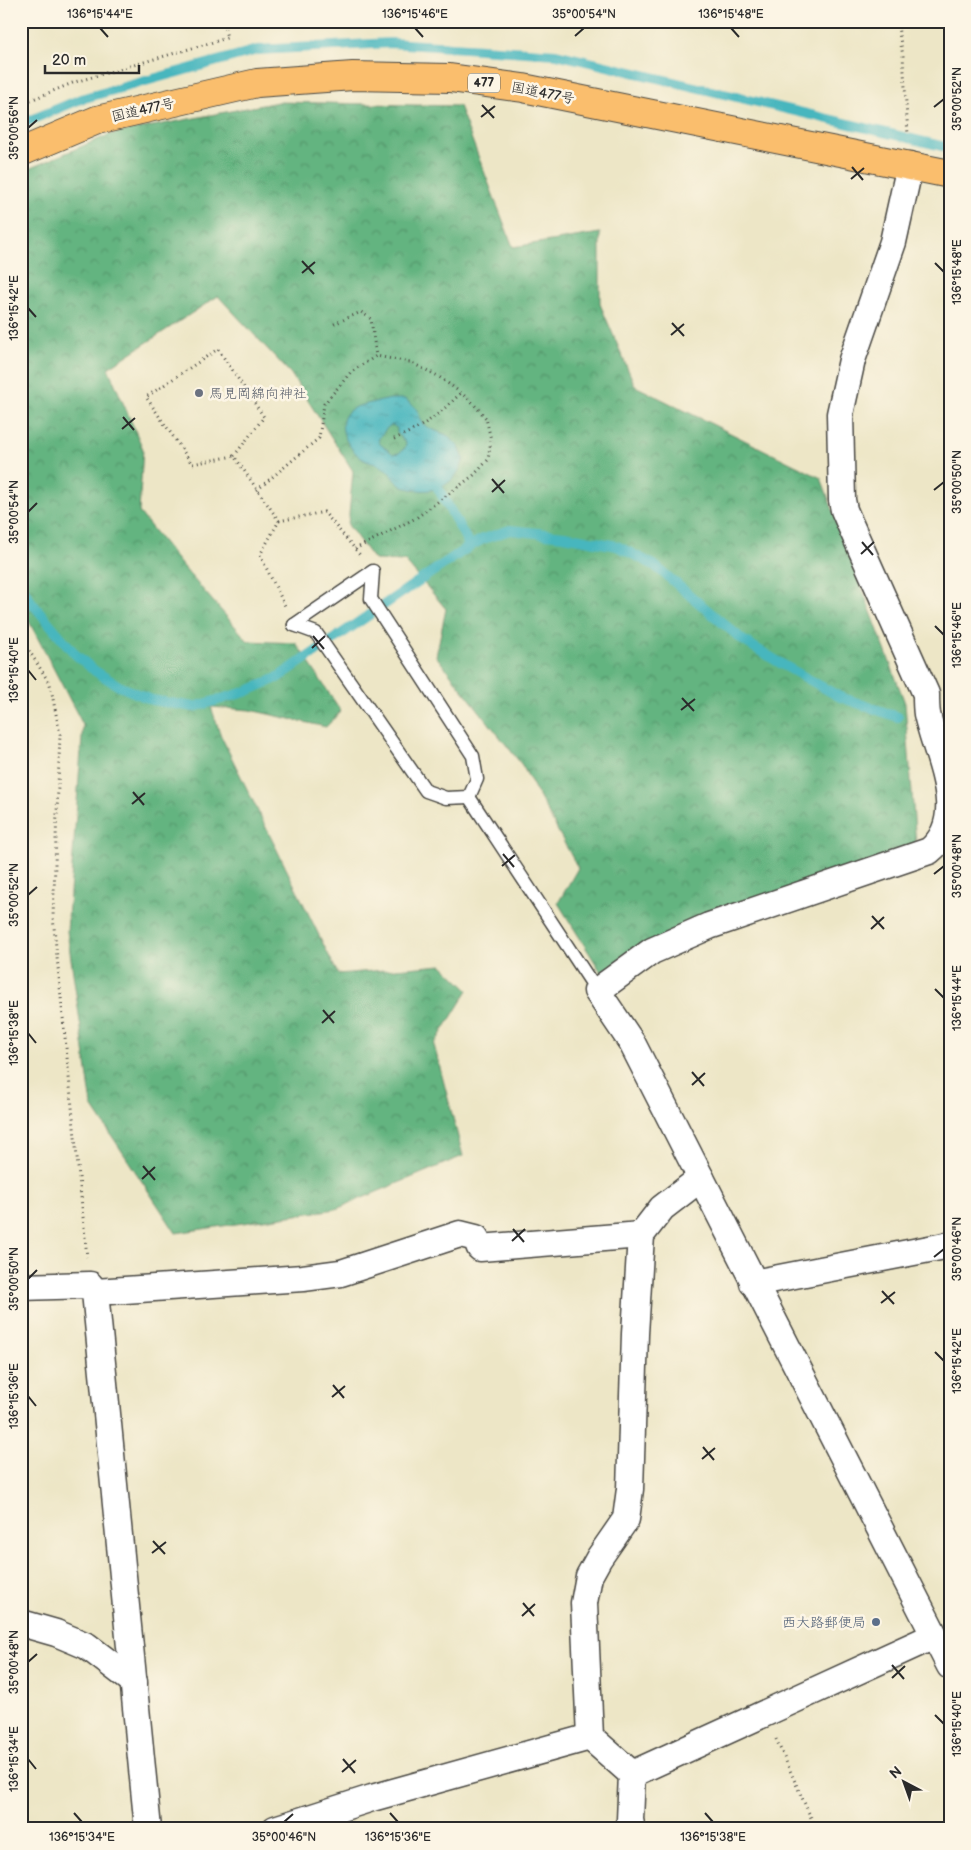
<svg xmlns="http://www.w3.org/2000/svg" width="971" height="1850" viewBox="0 0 971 1850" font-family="'Balsamiq Sans','Klee One',sans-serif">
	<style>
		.forest { fill: url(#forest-crowns); stroke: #477056 }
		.water { fill: url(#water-ripples); stroke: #387074; fill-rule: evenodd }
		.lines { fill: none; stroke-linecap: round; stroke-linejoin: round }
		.stream { stroke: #46b6be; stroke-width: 10 }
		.service-casing { stroke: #484742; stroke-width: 15 }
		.minor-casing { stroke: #484742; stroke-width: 29 }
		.trunk-casing { stroke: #484742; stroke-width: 30 }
		.path { stroke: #484742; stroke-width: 3; stroke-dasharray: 1 4; stroke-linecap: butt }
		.service { stroke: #fff; stroke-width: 12 }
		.minor { stroke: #fff; stroke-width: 26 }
		.trunk { stroke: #fabe6d; stroke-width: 28 }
		.ticks { fill: none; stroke: #2b2b2b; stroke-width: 2 }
		.worship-dot { fill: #6b7280; stroke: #fcf5e5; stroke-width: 2 }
		.service-dot { fill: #5c6f8a; stroke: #fcf5e5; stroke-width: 2 }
		.labels { text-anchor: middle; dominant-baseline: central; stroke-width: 5; stroke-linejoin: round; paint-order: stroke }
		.shield { fill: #fcf5e5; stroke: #6a6863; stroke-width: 1 }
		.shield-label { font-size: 12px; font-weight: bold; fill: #2b2b2b }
		.street-label { font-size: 14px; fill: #2b2b2b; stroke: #fcf5e5 }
		.worship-label { font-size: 14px; fill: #5b616d; stroke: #fcf5e5; text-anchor: start }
		.service-label { font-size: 14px; fill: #4e5e75; stroke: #fcf5e5; text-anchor: end }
		.neatline { fill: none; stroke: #2b2b2b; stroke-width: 2 }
		.ticks-label { font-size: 12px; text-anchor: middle; fill: #2b2b2b }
	</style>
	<defs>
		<pattern id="forest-crowns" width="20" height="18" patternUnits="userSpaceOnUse" patternTransform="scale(1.25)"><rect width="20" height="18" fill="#63b480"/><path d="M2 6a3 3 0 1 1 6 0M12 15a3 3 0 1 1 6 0" fill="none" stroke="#529369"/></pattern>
		<pattern id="water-ripples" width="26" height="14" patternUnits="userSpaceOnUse" patternTransform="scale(1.25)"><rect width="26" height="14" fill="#46b6be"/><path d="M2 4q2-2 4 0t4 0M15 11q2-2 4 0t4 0" fill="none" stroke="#3b949b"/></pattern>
	</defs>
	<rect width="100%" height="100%" fill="#fcf5e5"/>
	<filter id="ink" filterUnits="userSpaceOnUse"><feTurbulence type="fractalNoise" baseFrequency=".02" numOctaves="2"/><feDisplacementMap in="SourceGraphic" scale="10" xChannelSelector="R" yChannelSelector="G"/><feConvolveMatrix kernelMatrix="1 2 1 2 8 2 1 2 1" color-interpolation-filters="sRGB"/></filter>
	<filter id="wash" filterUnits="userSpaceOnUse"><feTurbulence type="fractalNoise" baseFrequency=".0096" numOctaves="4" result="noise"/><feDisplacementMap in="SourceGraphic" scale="20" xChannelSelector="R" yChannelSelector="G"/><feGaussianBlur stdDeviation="1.12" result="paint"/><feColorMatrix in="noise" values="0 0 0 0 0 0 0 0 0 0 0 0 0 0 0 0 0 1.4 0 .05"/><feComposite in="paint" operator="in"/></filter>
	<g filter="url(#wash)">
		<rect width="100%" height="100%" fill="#ede6c6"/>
		<!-- forest -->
		<path class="forest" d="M278,102L459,106L513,247L600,233V304L635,386L821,478L905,703L916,844L601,972L558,903L578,868L522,765L436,656L446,609L405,561L374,560L348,525L353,471L291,374L218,296L108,368L143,449L139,512L183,567L248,641L296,643L341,711L326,727L250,710L211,707L221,736L338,974L442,965L468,990L434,1045L463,1156L336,1209L176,1233L92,1106L67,931L83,725L21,606V172L111,134Z"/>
		<!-- water -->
		<path class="water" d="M390,399H405L416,408L423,424L431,429L447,435L459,447L464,459C457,483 437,495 411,489C408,488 403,488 401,486C394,480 390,471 382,467C376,463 367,463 361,458C348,448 333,424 350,410C358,404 379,402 390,399ZM392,425L397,428V433L406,443L405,448L399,453L393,454C387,447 371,444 383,433C386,429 387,427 392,425Z"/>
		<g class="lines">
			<!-- stream -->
			<g class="stream">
				<path d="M21,124L81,99L257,50L391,43L556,54L950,148"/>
				<path d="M438,488L470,546"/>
				<path d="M21,585L32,603L76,655L95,671L119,686L152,700L194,707L245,692L277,678L470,546L483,539L510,530L564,536L617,546L654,565L744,641L785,666L840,697L898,717"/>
			</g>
		</g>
	</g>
	<g filter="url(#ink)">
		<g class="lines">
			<defs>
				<g id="service">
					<path d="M294,625L373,571L371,599L473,756L477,779L469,797"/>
					<path d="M294,625L316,633L426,791L446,798L469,797"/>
					<path d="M469,797L597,991"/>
				</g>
				<g id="minor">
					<path d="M910,165L893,242L852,360L840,414L842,500L844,510L850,524L926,694C926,701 926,708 927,714C936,756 971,818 929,851L709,926L652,951L597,991L632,1043L950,1666"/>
					<path d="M753,1283L950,1245"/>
					<path d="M21,1287L90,1285L95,1292L148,1829"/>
					<path d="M95,1292L303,1278L341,1273L460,1234L476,1238L480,1248L641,1235"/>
					<path d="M21,1623L56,1633L87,1646L134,1682"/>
					<path d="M632,1774L590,1737L584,1603L589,1576L599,1558L626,1519L630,1489L635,1334L641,1235L662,1208L701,1178"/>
					<path d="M632,1774L934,1636"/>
					<path d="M275,1829L372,1798L590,1737"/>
					<path d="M632,1829L630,1820L632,1774"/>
				</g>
				<path id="trunk" d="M21,152L97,120L257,83L353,76L450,78L523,88L950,174"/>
			</defs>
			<!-- service casing -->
			<use href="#service" class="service-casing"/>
			<!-- minor casing -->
			<use href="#minor" class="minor-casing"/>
			<!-- trunk casing -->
			<use href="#trunk" class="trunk-casing"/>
			<!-- path -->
			<g class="path">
				<path d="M897,21L903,56L908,135"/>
				<path d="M21,104L75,82L227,38L223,21"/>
				<path d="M334,324L361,312L371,319L376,356"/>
				<path d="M394,439C425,426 437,416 461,393"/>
				<path d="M234,456L264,417L218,349L146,397L192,464L234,456L279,521L260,555L285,606"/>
				<path d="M257,490L319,438L324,404L351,372L376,356L410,362L438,376L461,393L472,402L486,418L491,440L488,460L474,475L416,518L355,549"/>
				<path d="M279,521L324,512L360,555"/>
				<path d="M21,638L50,684L60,734L53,917L87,1257"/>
				<path d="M776,1739L816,1829"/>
			</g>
			<!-- service -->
			<use href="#service" class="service"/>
			<!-- minor -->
			<use href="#minor" class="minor"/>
			<!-- trunk -->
			<use href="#trunk" class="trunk"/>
		</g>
	</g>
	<!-- ticks -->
	<path class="ticks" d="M100,28L108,37M415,28L423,37M731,28L739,37M575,36L584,28M482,105L494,118M934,107L944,99M481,117L495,106M28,128L37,120M852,167L863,180M851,179L864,168M302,261L314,274M935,263L944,272M302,273L315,262M28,308L36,317M672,323L684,336M671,335L684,324M123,417L134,430M122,429L135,418M492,479L504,493M934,490L944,482M492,492L505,480M28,512L37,503M862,542L873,555M861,554L874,542M935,626L944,635M313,636L324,649M312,648L325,636M28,670L36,680M682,698L694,711M681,710L695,699M133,792L144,805M132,804L145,793M503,854L514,867M502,866L515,855M934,874L944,866M28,895L37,887M872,916L884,929M871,929L884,917M935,989L944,998M323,1010L334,1023M322,1023L335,1011M28,1033L36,1043M692,1072L704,1086M692,1085L705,1073M143,1166L155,1180M142,1179L155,1167M513,1229L524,1242M512,1241L525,1229M934,1257L944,1249M28,1279L37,1270M882,1291L894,1304M881,1303L895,1292M935,1352L944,1361M333,1385L344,1398M28,1396L36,1406M332,1397L345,1386M703,1447L714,1460M702,1459L715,1448M153,1541L165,1554M152,1553L166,1542M523,1603L534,1616M522,1616L535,1604M28,1662L37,1654M892,1665L904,1679M892,1678L905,1666M935,1715L944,1724M28,1759L36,1769M343,1759L355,1773M342,1772L356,1760M74,1813L82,1822M390,1813L398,1822M705,1813L713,1822M284,1822L293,1814"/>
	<!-- markers -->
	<circle class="worship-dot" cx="199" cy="393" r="5"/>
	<circle class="service-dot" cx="876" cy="1622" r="5"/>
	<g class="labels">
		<!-- shield labels -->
		<rect class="shield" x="468" y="73.5" width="32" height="19" rx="4"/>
		<g class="shield-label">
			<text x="484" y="83">477</text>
		</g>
		<!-- street labels -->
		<g class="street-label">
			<text transform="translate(543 93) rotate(11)">国道477号</text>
			<text transform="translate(143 110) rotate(-13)">国道477号</text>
		</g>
		<!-- worship labels -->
		<g class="worship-label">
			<text x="209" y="393">馬見岡綿向神社</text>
		</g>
		<!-- service labels -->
		<g class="service-label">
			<text x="866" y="1622">西大路郵便局</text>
		</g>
	</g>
	<!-- margin -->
	<rect width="971" height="1850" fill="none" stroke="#fcf5e5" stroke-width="55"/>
	<!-- north arrow -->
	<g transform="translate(904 1782) rotate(319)" stroke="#fcf5e5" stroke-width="4" paint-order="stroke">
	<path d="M0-4L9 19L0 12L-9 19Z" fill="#2b2b2b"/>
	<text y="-8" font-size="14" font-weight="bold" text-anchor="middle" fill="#2b2b2b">N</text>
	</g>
	<!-- scale -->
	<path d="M45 65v8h94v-8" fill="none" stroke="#2b2b2b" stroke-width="2.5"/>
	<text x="52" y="65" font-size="15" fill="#2b2b2b" stroke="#fcf5e5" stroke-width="4" paint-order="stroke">20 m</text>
	<rect x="28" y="28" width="916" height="1794" class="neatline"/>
	<g class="ticks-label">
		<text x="100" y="18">136°15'44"E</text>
		<text x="415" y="18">136°15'46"E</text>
		<text x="584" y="18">35°00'54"N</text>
		<text x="731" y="18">136°15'48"E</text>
		<text transform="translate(957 99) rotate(-90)" y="4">35°00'52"N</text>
		<text transform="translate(14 128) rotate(-90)" y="4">35°00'56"N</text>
		<text transform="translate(957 272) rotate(-90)" y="4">136°15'48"E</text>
		<text transform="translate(14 308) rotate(-90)" y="4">136°15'42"E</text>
		<text transform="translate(957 482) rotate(-90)" y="4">35°00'50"N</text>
		<text transform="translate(14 512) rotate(-90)" y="4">35°00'54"N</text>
		<text transform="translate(957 635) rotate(-90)" y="4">136°15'46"E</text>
		<text transform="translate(14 670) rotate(-90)" y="4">136°15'40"E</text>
		<text transform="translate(957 866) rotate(-90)" y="4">35°00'48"N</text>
		<text transform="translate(14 895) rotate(-90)" y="4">35°00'52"N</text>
		<text transform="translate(957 998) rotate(-90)" y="4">136°15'44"E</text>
		<text transform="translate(14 1033) rotate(-90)" y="4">136°15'38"E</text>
		<text transform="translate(957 1249) rotate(-90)" y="4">35°00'46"N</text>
		<text transform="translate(14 1279) rotate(-90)" y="4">35°00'50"N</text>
		<text transform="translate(957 1361) rotate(-90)" y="4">136°15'42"E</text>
		<text transform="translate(14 1396) rotate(-90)" y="4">136°15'36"E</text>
		<text transform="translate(14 1662) rotate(-90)" y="4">35°00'48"N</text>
		<text transform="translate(957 1724) rotate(-90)" y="4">136°15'40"E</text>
		<text transform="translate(14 1759) rotate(-90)" y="4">136°15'34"E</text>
		<text x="82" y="1841">136°15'34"E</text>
		<text x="284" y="1841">35°00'46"N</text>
		<text x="398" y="1841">136°15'36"E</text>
		<text x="713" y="1841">136°15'38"E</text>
	</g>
</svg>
